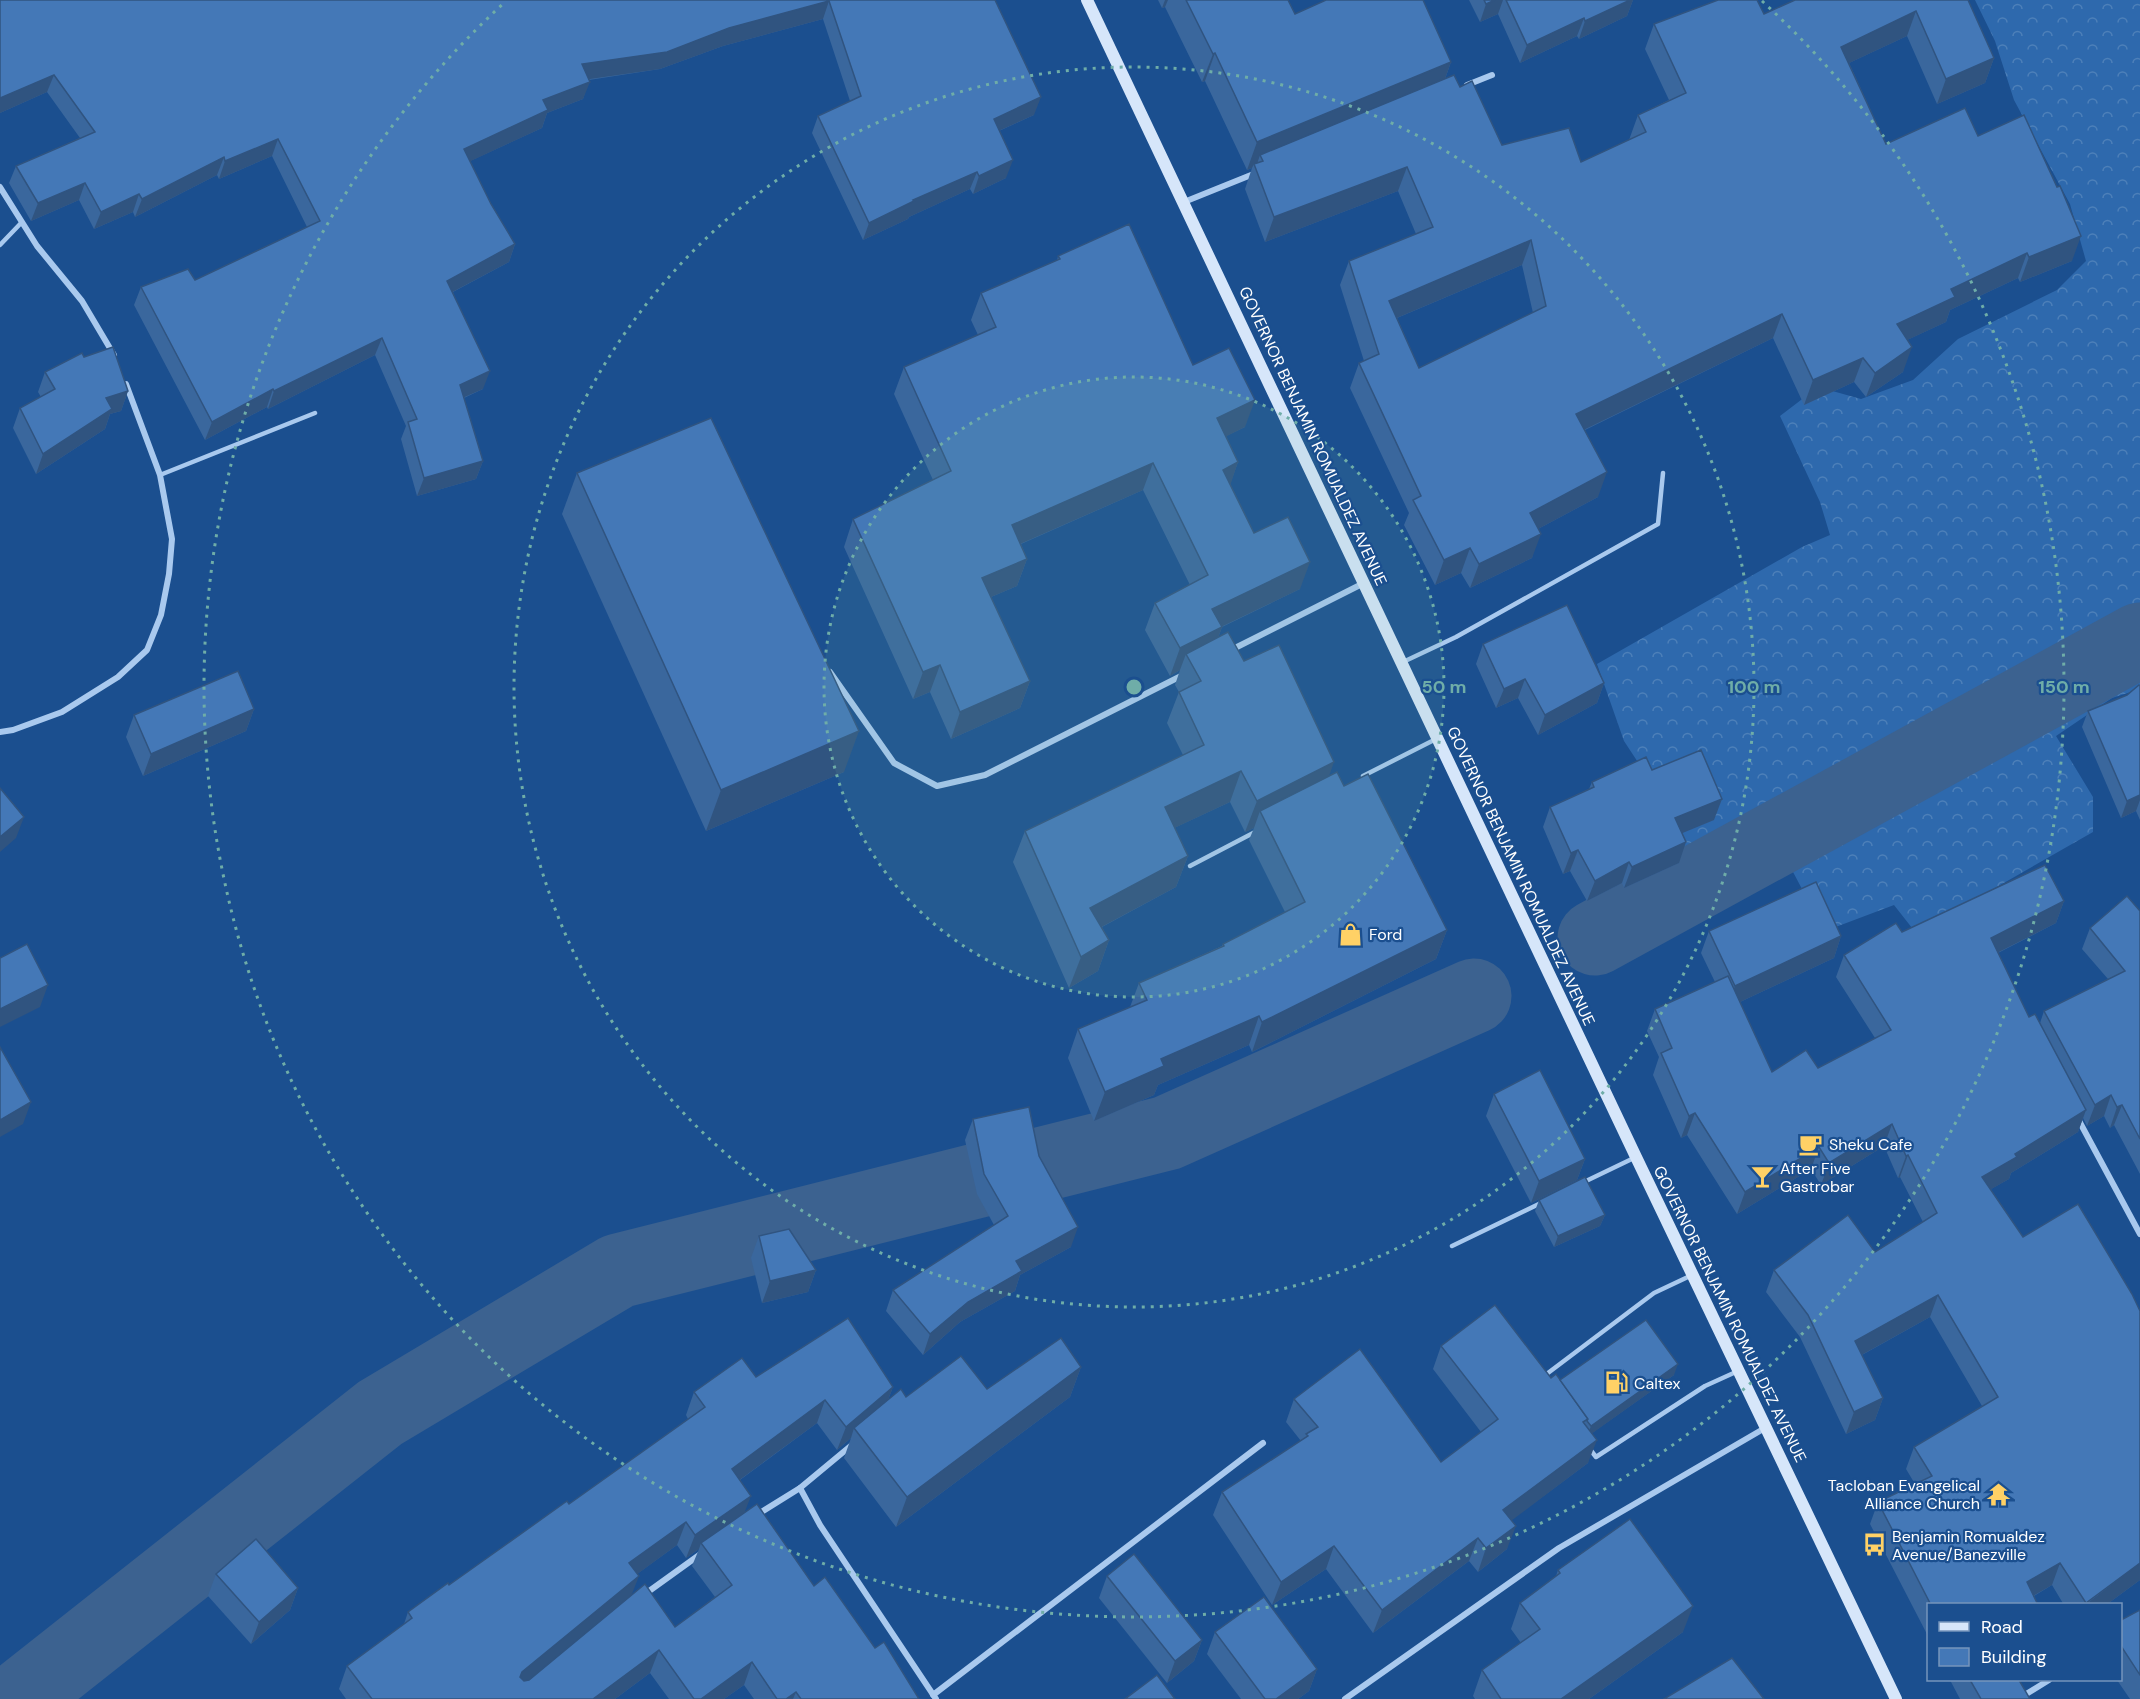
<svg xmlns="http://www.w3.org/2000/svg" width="2140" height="1699" viewBox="0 0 2140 1699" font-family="'DM Sans',sans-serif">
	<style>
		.forest { fill: url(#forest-crowns) }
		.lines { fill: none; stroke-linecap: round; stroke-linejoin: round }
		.stream { stroke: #9cc4f0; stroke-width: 12 }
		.river { stroke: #3c6290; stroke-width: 75 }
		.lane { stroke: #a9c9ee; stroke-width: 4.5 }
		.street { stroke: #a9c9ee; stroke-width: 6 }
		.secondary { stroke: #d6e6fa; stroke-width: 12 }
		.wall { fill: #3a679d; fill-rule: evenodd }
		.shaded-wall { fill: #305480 }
		.building { fill: #4478b7; stroke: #305480; stroke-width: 1.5; fill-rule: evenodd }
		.ring { fill: none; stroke: #6fada8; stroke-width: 3; stroke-dasharray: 3 6 }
		.labels { text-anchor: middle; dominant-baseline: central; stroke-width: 4.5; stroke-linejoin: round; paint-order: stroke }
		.street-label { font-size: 16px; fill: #fff; stroke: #1b4f8f }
		.poi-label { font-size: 16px; fill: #fff; stroke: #1b4f8f; text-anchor: start }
		.centre { fill: #6fada8; stroke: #1b4f8f; stroke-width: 3 }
		.ring-label { font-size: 18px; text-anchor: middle; font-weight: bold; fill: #6fada8; stroke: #1b4f8f; stroke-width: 4.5; stroke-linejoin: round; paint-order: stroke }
	</style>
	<defs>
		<pattern id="forest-crowns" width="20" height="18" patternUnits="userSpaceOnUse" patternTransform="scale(1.5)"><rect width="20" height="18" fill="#2e69ad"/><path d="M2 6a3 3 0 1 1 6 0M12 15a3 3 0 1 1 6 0" fill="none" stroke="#4d80b9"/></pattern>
	</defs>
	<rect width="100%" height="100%" fill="#1b4f8f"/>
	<!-- forest -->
	<path class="forest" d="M1975,0H2140V689L2112,698L2056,736L2093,797V832L1916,933L1894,905L1833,928L1802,889L1762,813L1686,849L1676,835L1647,776L1624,741L1597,664L1802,547L1830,535L1820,502L1780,416L1818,387L1861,399L1913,380L1958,339L2057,290L2086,261L2070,204L2014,100L1995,41Z"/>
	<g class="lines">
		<!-- stream -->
		<g class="stream">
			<path d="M1589,941L1595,938"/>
			<path d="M1474,996L1478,994"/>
		</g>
		<!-- river -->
		<g class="river">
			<path d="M1595,938L2140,640"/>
			<path d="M18,1699L380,1413L618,1271L1167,1133L1474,996"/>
		</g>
		<!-- lane -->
		<g class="lane">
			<path d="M0,245L22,222"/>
			<path d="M160,475L315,413"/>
			<path d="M1403,662L1456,637L1658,524L1663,473"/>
			<path d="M1363,776L1436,739"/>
			<path d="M1190,866L1257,831"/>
			<path d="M1584,1182L1636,1157"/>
			<path d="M1452,1246L1541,1203"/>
			<path d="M1544,1376L1654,1293L1690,1276"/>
			<path d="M1589,1448L1596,1457L1705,1386L1738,1371"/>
		</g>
		<!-- street -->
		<g class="street">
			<path d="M1467,85L1492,75"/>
			<path d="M0,187L37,246L82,301L114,355"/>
			<path d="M1184,202L1256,173"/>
			<path d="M1231,650L1364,583"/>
			<path d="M830,672L894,763L937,786L985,775L1185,674"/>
			<path d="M0,732L13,730L62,712L118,677L147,650L161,615L169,574L172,539L160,475L126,384"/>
			<path d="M2077,1117L2140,1234"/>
			<path d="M800,1488L853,1444"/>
			<path d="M755,1516L800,1488L820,1525L936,1699"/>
			<path d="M645,1594L702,1553"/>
			<path d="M933,1695L1263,1443"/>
			<path d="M1345,1699L1559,1548L1765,1428"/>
			<path d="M2018,1699L2049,1680"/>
		</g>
		<!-- secondary -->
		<path class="secondary" d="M1087,0L1636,1157L1896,1699"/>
	</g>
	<!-- wall -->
	<g class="wall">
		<path d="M0,0H995L1034,115L999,131L1006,178L973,194L970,189L909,217L908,219L863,240L812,133L818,116L850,101L823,19L723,46L660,69L589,80L583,99L547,113L542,128L470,161L491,204L515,244L509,262L453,292L483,389L464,398L483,461L476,479L417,496L401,439L406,426L375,355L268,409L267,407L205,440L134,305L141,287L195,280L307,227L272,156L219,179L217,175L135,217L133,212L94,229L79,200L31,221L9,183L16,166L80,138L47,92L0,113Z"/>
		<path d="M1158,0H1288L1295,14L1451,62L1445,79L1460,87L1502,145L1581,162L1629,140L1638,115L1669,100L1645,49L1654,24L1764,14L1968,0L1994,58L1985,83L1937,104L1907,36L1849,63L1886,144L1978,136L2072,261L2020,282L2018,278L1950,310L1946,322L1907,340L1903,372L1866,397L1854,382L1804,405L1773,338L1585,430L1598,497L1538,529L1532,558L1470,588L1461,573L1435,585L1404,525L1409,513L1350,388L1359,363L1364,361L1340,285L1349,261L1416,234L1398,191L1265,242L1245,189L1252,168L1247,170L1205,81L1202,82L1165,7L1162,8ZM1522,265L1533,313L1419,368L1397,318Z"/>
		<path d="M1469,0H1633L1627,16L1579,39L1577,36L1520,63L1498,14L1480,22Z"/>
		<path d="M1058,256L1193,365L1245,427L1226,436L1238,462L1230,484L1254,533L1300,589L1222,627L1218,638L1244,661L1329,776L1344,786L1447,930L1436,959L1252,1052L1249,1045L1158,1085L1154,1095L1094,1121L1068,1058L1078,1029L1130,1007L1139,983L1222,946L1223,944L1285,912L1249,840L1254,828L1245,832L1230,802L1174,828L1188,856L1176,887L1102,927L1109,940L1098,971L1069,988L1013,862L1025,831L1183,755L1167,723L1179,692L1175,685L1180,670L1170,676L1145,630L1155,603L1190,585L1143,490L1021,544L1027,559L1017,586L991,597L1030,681L1020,708L951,739L930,692L913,699L844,547L853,519L933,480L894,394L904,367L978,335L971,320L981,293L1057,261Z"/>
		<path d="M84,357L128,391L121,411L110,414L105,429L36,474L13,428L20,408L41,397L38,392L45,372Z"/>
		<path d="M577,473L844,772L706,831L562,514Z"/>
		<path d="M1483,644L1604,683L1597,703L1538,735L1518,698L1496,708L1476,664Z"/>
		<path d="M2140,686V820L2136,811L2121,818L2082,727L2088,711L2127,695Z"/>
		<path d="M254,709L246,731L143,776L126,737L134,715Z"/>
		<path d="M1652,770L1714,820L1682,833L1679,863L1624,888L1622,883L1587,901L1570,871L1563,874L1543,827L1550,807L1589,789L1592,782Z"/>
		<path d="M2064,901L2056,923L1998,953L2029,1017L2040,1023L2044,1011L2108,979L2082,949L2090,928L2140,911V1174L2114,1125L2110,1128L2104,1116L2087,1126L2083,1118L2078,1132L2011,1173L2009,1179L1991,1189L2140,1580L2106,1605H2064L2052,1585L2034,1596L2038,1605H1929V1638L1870,1524L1878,1502L1915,1484L1906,1469L1914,1447L1982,1406L1930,1317L1862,1355L1883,1398L1875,1420L1846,1434L1800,1337L1766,1292L1774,1270L1875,1252L1923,1222L1900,1177L1898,1178L1884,1146L1821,1185L1811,1169L1737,1214L1687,1135L1681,1138L1653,1075L1659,1057L1647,1031L1655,1009L1715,982L1701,953L1709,931L1841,936L1834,958L1740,1002L1772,1072L1818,1068L1875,1038L1836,977L1844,955L1902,932Z"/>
		<path d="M1494,1094L1585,1159L1577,1180L1531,1203L1486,1116Z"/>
		<path d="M973,1119L1039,1156L1071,1247L1020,1275L1015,1291L960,1322L923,1355L886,1311L893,1290L994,1225L977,1194L965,1140Z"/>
		<path d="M1539,1200L1605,1215L1600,1226L1554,1247L1535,1211Z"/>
		<path d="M759,1236L816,1270L808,1292L762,1303L751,1258Z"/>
		<path d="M1441,1346L1560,1380L1674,1375L1592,1433L1588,1463L1511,1520L1507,1549L1478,1572L1469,1561L1373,1633L1326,1569L1272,1605L1213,1515L1222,1492L1301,1441L1286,1422L1294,1399L1441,1462L1481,1432L1433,1369Z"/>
		<path d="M1081,1367L1070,1397L896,1527L844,1458L851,1438L837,1450L817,1423L740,1480L744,1513L875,1648L919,1699H754L744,1685L724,1699H669L650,1673L615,1699H346L339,1689L347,1666L404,1624L408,1612L569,1504L688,1419L686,1415L694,1392L756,1377L893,1387L888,1400L906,1397L987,1389ZM677,1545L686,1558L699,1549L692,1566L715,1597L675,1627L631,1595L637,1574Z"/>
		<path d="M1558,1570L1683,1632L1589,1699H1475L1473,1696L1482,1670L1521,1643L1511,1629L1520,1603L1556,1576Z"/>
		<path d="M216,1574L298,1588L290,1610L251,1644L208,1596Z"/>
		<path d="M1107,1576L1202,1640L1194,1661L1167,1683L1099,1598Z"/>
		<path d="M2140,1610V1699H2130L2117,1680H2121V1620Z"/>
		<path d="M1215,1632L1317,1669L1309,1691L1298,1699H1241L1207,1654Z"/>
		<path d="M1950,1680H2019L2030,1699H1960Z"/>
	</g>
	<!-- shaded-wall -->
	<g class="shaded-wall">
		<path d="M1165,0H1168L1165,7L1162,8Z"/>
		<path d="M1495,0H1503L1498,14L1480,22L1486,4Z"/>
		<path d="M1630,0H1633L1627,16L1579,39L1585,21Z"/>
		<path d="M829,1L823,19L723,46L660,69L576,81L582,64L729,28Z"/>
		<path d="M1916,11L1907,36L1832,71L1841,47Z"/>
		<path d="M1584,18L1577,36L1520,63L1527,45Z"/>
		<path d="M1215,53L1205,81L1202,82L1213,54Z"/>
		<path d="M1994,58L1985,83L1937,104L1946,79Z"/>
		<path d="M1451,62L1441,90L1263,161L1260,155L1256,167L1254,164L1252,168L1247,170L1257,142Z"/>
		<path d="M54,75L47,92L0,113V98Z"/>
		<path d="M590,82L583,99L547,113L542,128L458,167L464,149L543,100Z"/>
		<path d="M1041,97L1034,115L987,136L994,119Z"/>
		<path d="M278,139L272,156L219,179L225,161Z"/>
		<path d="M224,157L217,175L135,217L142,199Z"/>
		<path d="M1013,160L1006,178L973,194L979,176Z"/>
		<path d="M1407,167L1398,191L1265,242L1274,217Z"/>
		<path d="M977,172L970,189L909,217L908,219L863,240L869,223L913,200Z"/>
		<path d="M85,183L79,200L31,221L38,203Z"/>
		<path d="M139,194L133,212L94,229L101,212Z"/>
		<path d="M2081,236L2072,261L2020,282L2029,257Z"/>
		<path d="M1531,240L1522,265L1380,325L1389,301Z"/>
		<path d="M515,244L509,262L441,298L447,281Z"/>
		<path d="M2027,253L2018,278L1950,310L1946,322L1888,349L1897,324L1951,289Z"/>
		<path d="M1782,314L1773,338L1567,438L1576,414Z"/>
		<path d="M382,338L375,355L268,409L274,391Z"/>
		<path d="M1912,347L1903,372L1866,397L1875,373Z"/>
		<path d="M1863,358L1854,382L1804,405L1813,380Z"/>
		<path d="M490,371L483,389L453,402L460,385Z"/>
		<path d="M273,389L267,407L205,440L212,422Z"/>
		<path d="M128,391L121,411L110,414L105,429L36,474L43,454L106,398Z"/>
		<path d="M1255,400L1245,427L1207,446L1217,418Z"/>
		<path d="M483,461L476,479L417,496L424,478Z"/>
		<path d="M1238,462L1229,489L1223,470Z"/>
		<path d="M1153,463L1143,490L1002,552L1012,525Z"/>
		<path d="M1607,472L1598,497L1521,538L1530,513Z"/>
		<path d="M1541,534L1532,558L1470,588L1479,564Z"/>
		<path d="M1470,548L1461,573L1435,585L1444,560Z"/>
		<path d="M1027,559L1017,586L972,605L982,578Z"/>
		<path d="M1310,562L1300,589L1202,636L1212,609Z"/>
		<path d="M1222,627L1212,654H1186L1180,670L1170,676L1180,648Z"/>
		<path d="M940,665L930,692L913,699L923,672Z"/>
		<path d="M1525,679L1518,698L1496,708L1504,689Z"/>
		<path d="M1030,681L1020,708L951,739L960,712Z"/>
		<path d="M1604,683L1597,703L1538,735L1545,715Z"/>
		<path d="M254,709L246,731L143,776L151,754Z"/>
		<path d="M859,731L844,772L706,831L721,790Z"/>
		<path d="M1334,762L1323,793L1260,811L1254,828L1245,832L1257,801Z"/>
		<path d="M1241,771L1230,802L1153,838L1165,807Z"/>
		<path d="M2140,795V800L2136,811L2121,818L2127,801Z"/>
		<path d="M1722,799L1714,820L1668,839L1675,818Z"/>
		<path d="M24,817L16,838L0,852V837Z"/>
		<path d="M1686,842L1679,863L1624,888L1632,867Z"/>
		<path d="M1578,850L1570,871L1563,874L1571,853Z"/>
		<path d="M1188,856L1176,887L1079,939L1090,908Z"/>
		<path d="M1629,862L1622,883L1587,901L1595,881Z"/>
		<path d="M2064,901L2056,923L1983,960L1991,938Z"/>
		<path d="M1447,930L1436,959L1252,1052L1262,1022Z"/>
		<path d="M1841,936L1834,958L1727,1008L1735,986Z"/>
		<path d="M1109,940L1098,971L1069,988L1081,957Z"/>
		<path d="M48,985L40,1007L0,1027V1009Z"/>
		<path d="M1259,1016L1249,1045L1158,1085L1154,1095L1094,1121L1105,1092L1161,1059Z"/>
		<path d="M2111,1095L2104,1116L2087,1126L2095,1105Z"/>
		<path d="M31,1102L23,1124L0,1137V1120Z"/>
		<path d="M2122,1105L2114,1125L2110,1128L2117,1107Z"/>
		<path d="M2086,1110L2078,1132L2011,1173L2009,1179L1974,1199L1982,1177L2015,1154Z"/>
		<path d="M1695,1113L1687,1135L1681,1138L1689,1116Z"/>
		<path d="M1892,1124L1884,1146L1821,1185L1829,1163Z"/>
		<path d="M1819,1147L1811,1169L1737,1214L1745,1192Z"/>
		<path d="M1908,1155L1900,1177L1898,1178L1906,1156Z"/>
		<path d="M1585,1159L1577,1180L1531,1203L1539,1181Z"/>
		<path d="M1605,1215L1600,1226L1554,1247L1558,1236Z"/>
		<path d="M1078,1227L1071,1247L1020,1275L1015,1291L960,1322L923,1355L930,1334L1016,1261Z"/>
		<path d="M816,1270L808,1292L762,1303L770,1281Z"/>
		<path d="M1938,1295L1930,1317L1847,1363L1855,1341Z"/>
		<path d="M1678,1364L1674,1375L1587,1437L1591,1426Z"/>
		<path d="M1081,1367L1070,1397L896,1527L907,1497Z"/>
		<path d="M893,1387L884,1410L854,1428L851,1438L837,1450L846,1427Z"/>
		<path d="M1883,1398L1875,1420L1846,1434L1854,1412Z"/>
		<path d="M825,1400L817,1423L723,1492L732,1469Z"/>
		<path d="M1597,1440L1588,1463L1495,1533L1503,1510Z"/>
		<path d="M751,1496L742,1519L701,1543L699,1549L686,1558L695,1535Z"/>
		<path d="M686,1522L677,1545L621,1586L629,1563Z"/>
		<path d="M1516,1526L1507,1549L1478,1572L1486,1548Z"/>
		<path d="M1478,1538L1469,1561L1373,1633L1382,1610Z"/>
		<path d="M1334,1546L1326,1569L1272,1605L1281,1582Z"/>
		<path d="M2060,1563L2052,1585L2019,1604L2027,1582Z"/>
		<path d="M2140,1563V1580L2106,1605H2085Z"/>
		<path d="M639,1576L630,1599L514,1695L522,1672Z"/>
		<path d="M298,1588L290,1610L251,1644L259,1622Z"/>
		<path d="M1693,1606L1683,1632L1589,1699H1561Z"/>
		<path d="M1202,1640L1194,1661L1167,1683L1175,1661Z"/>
		<path d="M659,1650L650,1673L615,1699H593Z"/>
		<path d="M752,1662L744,1685L724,1699H701Z"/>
		<path d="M1317,1669L1309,1691L1298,1699H1276Z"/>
		<path d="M796,1692L793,1699H786Z"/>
	</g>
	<!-- building -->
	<g class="building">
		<path d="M0,0H995L1041,97L994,119L1013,160L979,176L977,172L913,200L914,201L869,223L818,116L861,96L829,1L729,28L667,52L582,64L590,82L543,100L548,110L464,149L491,204L515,244L447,281L490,371L460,385L483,461L424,478L408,422L417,419L382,338L274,391L273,389L212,422L141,287L188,269L195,280L320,221L278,139L225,161L224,157L142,199L139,194L101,212L85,183L38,203L16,166L95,132L54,75L0,98Z"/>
		<path d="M1186,0H1288L1295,14L1326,0H1423L1451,62L1257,142L1215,53L1213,54Z"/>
		<path d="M1484,0H1495L1486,4Z"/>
		<path d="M1506,0H1630L1585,21L1584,18L1527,45Z"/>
		<path d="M1718,0H1757L1764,14L1795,0H1968L1994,58L1946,79L1916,11L1841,47L1886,144L1965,108L1978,136L2024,115L2057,187L2060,186L2081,236L2029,257L2027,253L1951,289L1955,297L1897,324L1912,347L1875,373L1863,358L1813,380L1782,314L1576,414L1607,472L1530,513L1541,534L1479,564L1470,548L1444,560L1413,500L1421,496L1359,363L1379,354L1349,261L1433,227L1407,167L1274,217L1254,164L1263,161L1260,155L1454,75L1460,87L1472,81L1502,145L1569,128L1581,162L1646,132L1638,115L1686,93L1654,24ZM1531,240L1546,306L1419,368L1389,301Z"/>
		<path d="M1129,224L1193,365L1229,348L1255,400L1217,418L1238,462L1223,470L1254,533L1288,517L1310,562L1212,609L1222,627L1180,648L1155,603L1208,575L1153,463L1012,525L1027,559L982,578L1030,681L960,712L940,665L923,672L853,519L951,471L904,367L996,327L981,293L1060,259L1058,256Z"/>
		<path d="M113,347L128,391L106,398L112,409L43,454L20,408L55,389L45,372L82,353L84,357Z"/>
		<path d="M711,418L859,731L721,790L577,473Z"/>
		<path d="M1567,605L1604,683L1545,715L1525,679L1504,689L1483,644Z"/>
		<path d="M1228,632L1244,661L1279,645L1334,762L1257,801L1241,771L1165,807L1188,856L1090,908L1109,940L1081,957L1025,831L1204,745L1179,692L1201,681L1186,654Z"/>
		<path d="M238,671L254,709L151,754L134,715Z"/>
		<path d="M2139,685L2140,686V795L2127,801L2088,711L2127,695Z"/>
		<path d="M1701,750L1722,799L1675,818L1686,842L1632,867L1629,862L1595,881L1578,850L1571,853L1550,807L1594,787L1592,782L1646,757L1652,770Z"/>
		<path d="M1337,772L1344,786L1368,774L1447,930L1262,1022L1259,1016L1161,1059L1164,1066L1105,1092L1078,1029L1147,1000L1139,983L1224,946L1223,944L1305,902L1260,811Z"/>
		<path d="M0,788L24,817L0,837Z"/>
		<path d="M2045,865L2064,901L1991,938L2029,1017L2035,1014L2086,1110L2015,1154L2017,1157L1982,1177L2023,1237L2078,1204L2132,1294L2140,1311V1563L2086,1603L2060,1563L2027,1582L2038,1605H1931L1878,1502L1932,1476L1914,1447L1998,1397L1938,1295L1855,1341L1883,1398L1854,1412L1808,1315L1774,1270L1848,1215L1875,1252L1937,1213L1908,1155L1906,1156L1892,1124L1829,1163L1819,1147L1745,1192L1695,1113L1689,1116L1661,1053L1672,1048L1655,1009L1728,976L1772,1072L1806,1050L1818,1068L1891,1030L1844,955L1896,923L1902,932Z"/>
		<path d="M1816,882L1841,936L1735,986L1709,931Z"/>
		<path d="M2127,896L2140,911V1139L2122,1105L2117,1107L2111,1095L2095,1105L2044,1011L2125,971L2090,928Z"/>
		<path d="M27,944L48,985L0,1009V958Z"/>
		<path d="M0,1047L31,1102L0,1120Z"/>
		<path d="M1540,1070L1585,1159L1539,1181L1494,1094Z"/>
		<path d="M1029,1107L1039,1156L1078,1227L1016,1261L1022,1271L968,1302L930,1334L893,1290L1008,1216L984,1174L973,1119Z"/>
		<path d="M1585,1177L1605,1215L1558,1236L1539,1200Z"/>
		<path d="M789,1229L816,1270L770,1281L759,1236Z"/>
		<path d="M1495,1305L1551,1378L1556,1374L1588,1419L1583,1422L1597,1440L1503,1510L1516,1526L1486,1548L1478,1538L1382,1610L1334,1546L1281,1582L1222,1492L1308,1436L1306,1434L1318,1427L1294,1399L1360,1349L1441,1462L1498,1419L1441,1346Z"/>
		<path d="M848,1318L893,1387L846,1427L825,1400L732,1469L751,1496L695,1535L686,1522L629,1563L639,1576L522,1672L520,1677L524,1681L529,1680L645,1584L675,1627L732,1585L701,1543L757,1504L814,1586L825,1577L875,1648L884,1642L919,1699H801L796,1692L786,1699H777L752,1662L701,1699H694L659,1650L593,1699H372L347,1666L412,1618L408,1612L448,1583L449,1585L567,1501L569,1504L705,1407L694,1392L742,1358L756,1377Z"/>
		<path d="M1646,1320L1678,1364L1591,1426L1587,1421L1588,1419L1560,1380Z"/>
		<path d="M1061,1338L1081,1367L907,1497L854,1428L901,1389L906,1397L961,1356L987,1389Z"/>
		<path d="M1630,1519L1693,1606L1561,1699H1501L1482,1670L1540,1629L1520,1603L1560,1573L1558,1570Z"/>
		<path d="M256,1539L298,1588L259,1622L216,1574Z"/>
		<path d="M1134,1554L1202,1640L1175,1661L1107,1576Z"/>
		<path d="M1264,1597L1317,1669L1276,1699H1265L1215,1632Z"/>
		<path d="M2140,1610V1675L2121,1646V1620Z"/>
		<path d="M1732,1658L1764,1699H1664Z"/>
		<path d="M1157,1675L1175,1699H1125Z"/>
		<path d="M1970,1680H2019L2030,1699H1981Z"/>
	</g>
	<!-- distance rings -->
	<circle cx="1134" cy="687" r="310" fill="#6fada8" fill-opacity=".12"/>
	<g class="ring">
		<circle cx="1134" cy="687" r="310"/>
		<circle cx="1134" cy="687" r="620"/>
		<path d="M1762 1A930 930 0 1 1 506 1"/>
	</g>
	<!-- icons -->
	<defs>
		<symbol id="shop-bare" viewBox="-9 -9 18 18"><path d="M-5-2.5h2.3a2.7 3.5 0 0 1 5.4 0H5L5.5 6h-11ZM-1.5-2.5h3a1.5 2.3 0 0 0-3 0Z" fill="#ffd166" stroke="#1b4f8f" stroke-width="2.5" paint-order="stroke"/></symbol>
		<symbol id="cafe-bare" viewBox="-9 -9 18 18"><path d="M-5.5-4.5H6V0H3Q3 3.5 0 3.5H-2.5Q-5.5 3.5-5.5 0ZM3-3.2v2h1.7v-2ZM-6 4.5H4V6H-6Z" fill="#ffd166" stroke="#1b4f8f" stroke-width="2.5" paint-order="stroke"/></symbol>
		<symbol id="bar-bare" viewBox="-9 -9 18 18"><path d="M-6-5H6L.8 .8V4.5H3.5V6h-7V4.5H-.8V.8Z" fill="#ffd166" stroke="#1b4f8f" stroke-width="2.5" paint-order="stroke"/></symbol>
		<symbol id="fuel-bare" viewBox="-9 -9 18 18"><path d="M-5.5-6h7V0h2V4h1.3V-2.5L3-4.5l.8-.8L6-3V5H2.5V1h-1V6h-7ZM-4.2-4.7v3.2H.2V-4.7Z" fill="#ffd166" stroke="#1b4f8f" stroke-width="2.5" paint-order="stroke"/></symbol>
		<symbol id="temple-bare" viewBox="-9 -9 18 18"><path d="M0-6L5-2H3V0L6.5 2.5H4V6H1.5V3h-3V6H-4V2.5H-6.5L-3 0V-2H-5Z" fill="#ffd166" stroke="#1b4f8f" stroke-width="2.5" paint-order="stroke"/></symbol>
		<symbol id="bus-bare" viewBox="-9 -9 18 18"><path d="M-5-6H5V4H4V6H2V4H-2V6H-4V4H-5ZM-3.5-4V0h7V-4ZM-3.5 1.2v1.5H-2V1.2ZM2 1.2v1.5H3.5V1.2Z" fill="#ffd166" stroke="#1b4f8f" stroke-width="2.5" paint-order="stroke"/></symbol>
	</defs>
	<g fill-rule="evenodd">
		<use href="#shop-bare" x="1334" y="918" width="33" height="33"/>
		<use href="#cafe-bare" x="1794" y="1128" width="33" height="33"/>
		<use href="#bar-bare" x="1746" y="1160" width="33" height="33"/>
		<use href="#fuel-bare" x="1600" y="1366" width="33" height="33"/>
		<use href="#temple-bare" x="1982" y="1478" width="33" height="33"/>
		<use href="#bus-bare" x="1858" y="1528" width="33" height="33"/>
	</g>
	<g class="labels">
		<!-- street labels -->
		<g class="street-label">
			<text transform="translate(1313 436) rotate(65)">GOVERNOR BENJAMIN ROMUALDEZ AVENUE</text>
			<text transform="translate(1521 876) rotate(65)">GOVERNOR BENJAMIN ROMUALDEZ AVENUE</text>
			<text transform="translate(1730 1314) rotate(64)">GOVERNOR BENJAMIN ROMUALDEZ AVENUE</text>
		</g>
		<!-- poi labels -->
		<g class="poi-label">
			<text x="1369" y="934">Ford</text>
			<text x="1829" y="1144">Sheku Cafe</text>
			<text x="1780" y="1168">After Five<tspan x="1780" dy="18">Gastrobar</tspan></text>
			<text x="1634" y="1383">Caltex</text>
			<text x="1980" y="1485" text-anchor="end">Tacloban Evangelical<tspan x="1980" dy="18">Alliance Church</tspan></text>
			<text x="1892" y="1536">Benjamin Romualdez<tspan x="1892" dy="18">Avenue/Banezville</tspan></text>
		</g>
	</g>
	<circle cx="1134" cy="687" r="9" class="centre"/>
	<g class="ring-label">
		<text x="1444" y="693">50 m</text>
		<text x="1754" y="693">100 m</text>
		<text x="2064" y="693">150 m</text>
	</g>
	<!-- legend -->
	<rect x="1927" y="1603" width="195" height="78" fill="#1b4f8f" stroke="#7695bc" stroke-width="1.5"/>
	<rect x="1939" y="1622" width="30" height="9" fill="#d6e6fa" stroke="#7695bc" stroke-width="1.5"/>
	<text x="1981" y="1633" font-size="18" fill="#ffffff">Road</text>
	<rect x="1939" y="1648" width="30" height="18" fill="#4478b7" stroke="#7695bc" stroke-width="1.5"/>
	<text x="1981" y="1663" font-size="18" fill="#ffffff">Building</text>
</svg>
